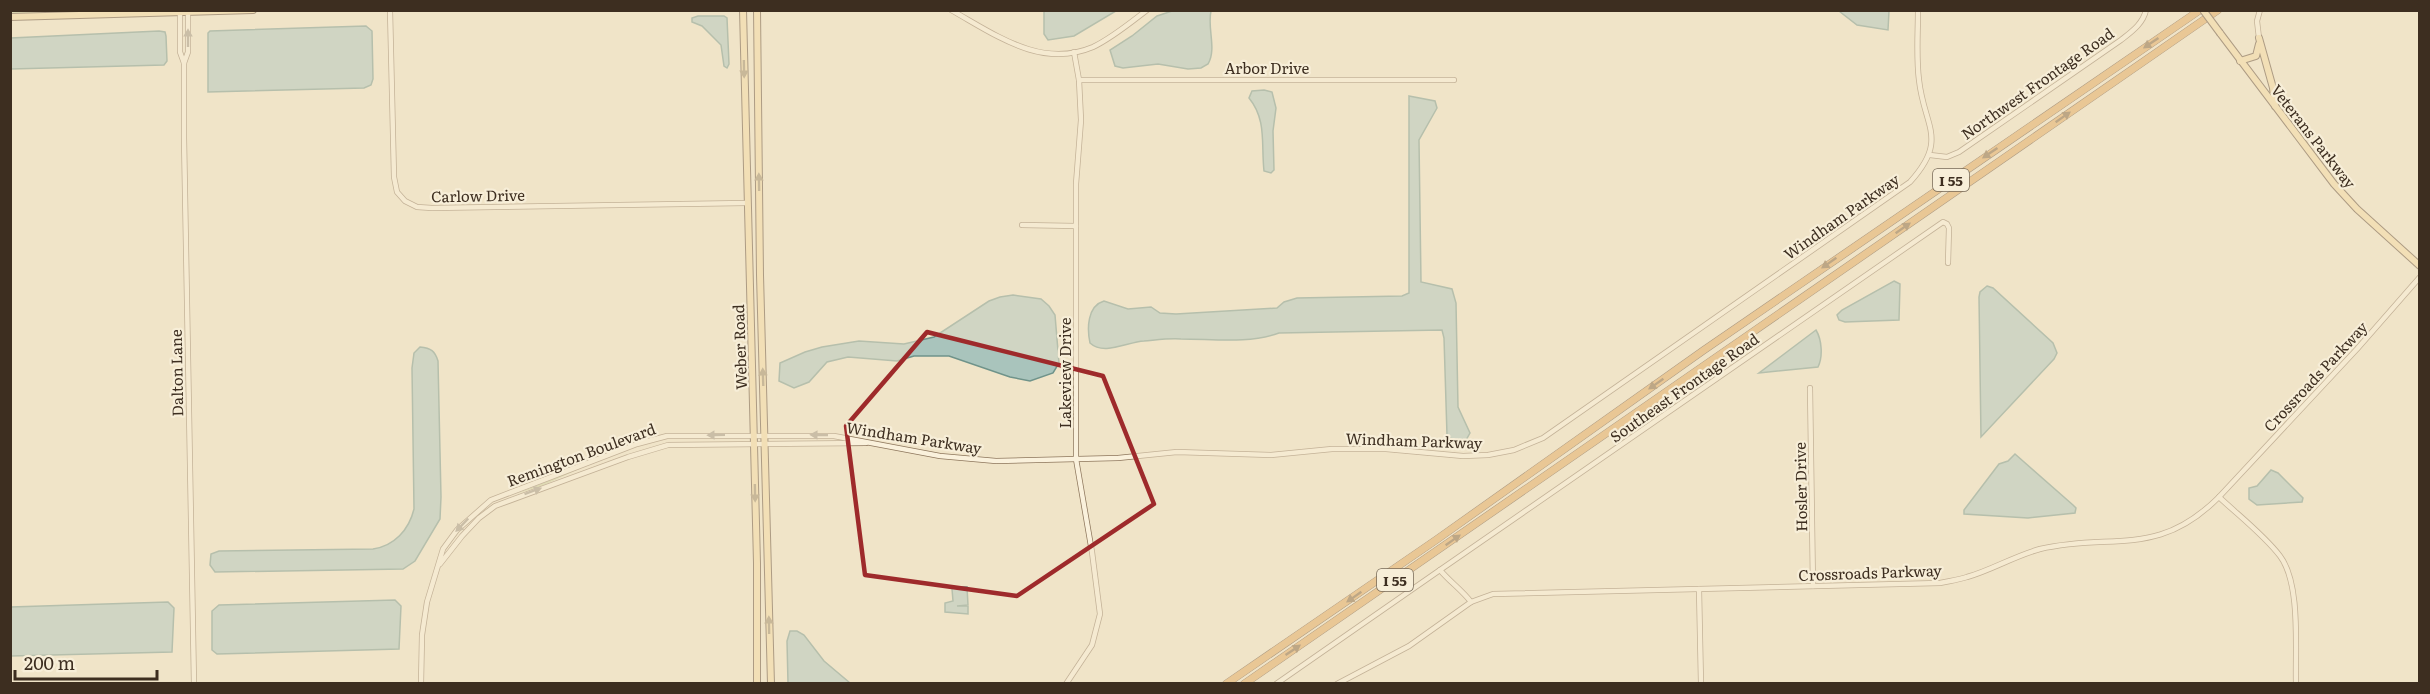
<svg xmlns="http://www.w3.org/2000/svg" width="2430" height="694" viewBox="0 0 2430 694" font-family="Literata,serif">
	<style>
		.green { fill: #c9cf9b }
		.water { fill: #a9c4bc; stroke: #6f938a; stroke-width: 1.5 }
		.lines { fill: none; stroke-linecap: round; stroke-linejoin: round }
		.minor-casing { stroke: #8d765c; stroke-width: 6 }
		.major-casing { stroke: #5b4430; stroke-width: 8 }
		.highway-casing { stroke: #5b4430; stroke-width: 8 }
		.minor { stroke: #faf1dc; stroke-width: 4.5 }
		.major { stroke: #f3d9a0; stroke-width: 6 }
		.highway { stroke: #e0a458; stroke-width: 7 }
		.major-bridge-casing { stroke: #5b4430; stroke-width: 8; stroke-linecap: butt }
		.major-bridge { stroke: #f3d9a0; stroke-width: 6 }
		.oneway { fill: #9c907e }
		.oneway2 { fill: #7e5d36 }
		.oneway3 { fill: #988460 }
		.marked { fill: none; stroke: #9e2a2b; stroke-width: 4.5; stroke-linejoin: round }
		.labels { text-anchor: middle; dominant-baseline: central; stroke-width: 4.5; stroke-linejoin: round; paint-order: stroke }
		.shield { fill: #f7eed8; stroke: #756857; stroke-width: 1.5 }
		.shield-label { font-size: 14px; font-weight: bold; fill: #3d2e20 }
		.street-label { font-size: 15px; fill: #3d2e20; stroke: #f7eed8 }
	</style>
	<rect width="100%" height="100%" fill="#f0e4c8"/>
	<!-- green -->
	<g class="green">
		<path d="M72,10V13L11,15L10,11Z"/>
		<path d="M592,463L544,485L516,494Z"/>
	</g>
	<!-- water -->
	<g class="water">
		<path d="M1044,11V10L1116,11L1074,36L1048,40L1044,34Z"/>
		<path d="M1172,11H1211C1207,28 1217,49 1208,64L1201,68L1188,69L1158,64L1123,68L1115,66L1110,50L1132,36L1157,16Z"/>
		<path d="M1839,11H1889L1888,30L1857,25Z"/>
		<path d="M698,16H724L727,18L729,64L727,68L724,66L721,45L702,26L692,22V18Z"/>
		<path d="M366,26L372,31L373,79L371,85L364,88L208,92V33L210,31Z"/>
		<path d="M159,31L165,32L166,36L167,61L164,65L11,69V38Z"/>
		<path d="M1264,90L1272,92L1276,108L1273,131L1274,170L1271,173L1264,171C1261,144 1267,120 1249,98L1252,91Z"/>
		<path d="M1409,96L1435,101L1437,108L1419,140L1421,282L1452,289L1456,303L1458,407L1470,433L1466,440L1455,442L1447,435L1444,338L1442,330L1279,333C1248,344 1214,339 1181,339C1169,338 1156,340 1144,341C1127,342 1104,356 1090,343C1087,329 1087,306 1104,301L1128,309L1151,307L1160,313L1176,314L1277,308L1284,302L1297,298L1402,296L1409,293Z"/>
		<path d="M1894,281L1900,284L1899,320L1845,322L1839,320L1837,315L1842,310Z"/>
		<path d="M1987,286L1993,288L2053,343L2057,353L2054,359L1981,437L1979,297L1980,292Z"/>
		<path d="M1013,295L1041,299L1049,306L1055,315L1059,363L1053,373L1030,381L1010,377L949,356H914L897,361L848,357L827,362L809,382L794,388L779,381L780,363L805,352L822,347L859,341L904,344L934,337L989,301L1000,297Z"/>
		<path d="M1816,330C1822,340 1823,357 1818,367L1759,373Z"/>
		<path d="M420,347C431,348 435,351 438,361L441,497L440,519L415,561L403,569L215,572L210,565L211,554L219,551L373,549C394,546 409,530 414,509L412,368L414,353Z"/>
		<path d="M2015,454L2073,505L2076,508L2075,513L2028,518L1964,514V510L1999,464L2008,461Z"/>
		<path d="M2271,470L2278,473L2303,498L2302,502L2257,505L2249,499V488L2257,486Z"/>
		<path d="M955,587H967L968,605L957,606H968V614L945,612V603L953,601L952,589Z"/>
		<path d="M395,600L401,606L399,649L217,654L212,650V611L219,605Z"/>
		<path d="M168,602L174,608L172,652L11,656V607Z"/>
		<path d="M790,631H797L804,635L824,661L850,683H788L787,641Z"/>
	</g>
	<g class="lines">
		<defs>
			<g id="minor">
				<path d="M180,10V52L184,63"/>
				<path d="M188,10V52L184,63V138L194,684"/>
				<path d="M390,10L394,177L397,192L405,201L417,207L432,208L746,203"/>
				<path d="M951,10C996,35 1041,69 1093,47C1112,38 1130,23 1147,10"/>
				<path d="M2259,38L2257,21L2260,10"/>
				<path d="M1079,80H1454"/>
				<path d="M1930,155L1947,157L1959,152L2121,40C2131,32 2143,24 2146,10"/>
				<path d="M1022,225L1076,226"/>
				<path d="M1810,388L1813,586"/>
				<path d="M2219,497C2238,515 2264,535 2280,556C2301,584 2295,648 2296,684"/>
				<path d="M440,564L462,536L479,518L495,506L628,457L668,445L866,443"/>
				<path d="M1699,589L1701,684"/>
				<path d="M1471,602C1462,590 1450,582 1440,570L1943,222L1947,224L1949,228L1948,263"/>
				<path d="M421,684L422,635L427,602L443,549L457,530L491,500L637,444L667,436H834L940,456L996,461L1118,458L1177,452L1271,455L1332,449H1386L1463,456L1488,455L1514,450L1543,438L1910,182C1949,139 1924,127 1919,80C1916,57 1918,33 1918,10"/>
				<path d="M1066,684L1092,645L1100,614L1092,552L1076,459V184L1081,120L1079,80L1074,52"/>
				<path d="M1276,684L1440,570"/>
				<path d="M1337,684L1409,646L1471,602L1493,594L1940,583C1949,581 1958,580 1967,577C1992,570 2014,556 2040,549C2113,532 2157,559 2219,497L2357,349L2420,277"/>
			</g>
			<g id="major">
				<path d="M743,10L757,563V684"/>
				<path d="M757,10L760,275L771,684"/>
				<path d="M10,17L253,10"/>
				<path d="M2220,33L2334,184L2357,209L2420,266"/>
				<path d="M2259,38L2273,88L2275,106"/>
				<path d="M2240,61L2256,56L2259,44"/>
			</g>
			<g id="highway">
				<path d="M1226,684L1436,540L1704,350L2200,10"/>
				<path d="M1244,684L2218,10"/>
			</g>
		</defs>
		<!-- minor casing -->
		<use href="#minor" class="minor-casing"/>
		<!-- major casing -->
		<use href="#major" class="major-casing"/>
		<!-- highway casing -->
		<use href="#highway" class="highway-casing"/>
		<!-- minor -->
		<use href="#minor" class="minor"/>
		<!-- major -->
		<use href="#major" class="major"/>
		<!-- highway -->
		<use href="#highway" class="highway"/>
		<defs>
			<path id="major-bridge" d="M2203,10L2220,33"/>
		</defs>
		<!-- major-bridge casing -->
		<use href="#major-bridge" class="major-bridge-casing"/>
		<!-- major-bridge -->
		<use href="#major-bridge" class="major-bridge"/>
	</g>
	<!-- one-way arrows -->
	<defs><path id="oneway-solid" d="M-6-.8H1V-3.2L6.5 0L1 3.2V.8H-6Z" transform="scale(1.5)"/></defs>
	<g class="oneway">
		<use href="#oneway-solid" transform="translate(188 38) rotate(-90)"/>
		<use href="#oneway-solid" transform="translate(716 435) rotate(179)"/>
		<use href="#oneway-solid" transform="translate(819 435) rotate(-179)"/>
		<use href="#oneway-solid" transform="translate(533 491) rotate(-20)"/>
		<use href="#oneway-solid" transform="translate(462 525) rotate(134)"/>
	</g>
	<g class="oneway2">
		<use href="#oneway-solid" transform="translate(2151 43) rotate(146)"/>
		<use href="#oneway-solid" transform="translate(2063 117) rotate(-35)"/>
		<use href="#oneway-solid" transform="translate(1990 153) rotate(146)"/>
		<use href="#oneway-solid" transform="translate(1903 228) rotate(-35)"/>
		<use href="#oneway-solid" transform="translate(1829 263) rotate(145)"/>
		<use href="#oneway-solid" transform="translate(1656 384) rotate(145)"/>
		<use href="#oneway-solid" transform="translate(1453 540) rotate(-35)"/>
		<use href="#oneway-solid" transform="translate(1354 597) rotate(145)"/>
		<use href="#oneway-solid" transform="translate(1293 650) rotate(-34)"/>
	</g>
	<g class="oneway3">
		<use href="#oneway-solid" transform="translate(744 69) rotate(89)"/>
		<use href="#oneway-solid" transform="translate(759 182) rotate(-91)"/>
		<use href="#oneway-solid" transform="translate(763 377) rotate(-92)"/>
		<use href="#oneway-solid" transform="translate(755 493) rotate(89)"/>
		<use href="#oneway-solid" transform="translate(769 625) rotate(-91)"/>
	</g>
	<!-- marked area -->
	<path d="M0 0H2430V694H0ZM927,332L1103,376L1154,504L1017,596L865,575L846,426Z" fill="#f0e4c8" fill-opacity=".55" fill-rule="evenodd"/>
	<path class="marked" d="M927,332L1103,376L1154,504L1017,596L865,575L846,426Z"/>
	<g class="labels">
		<!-- shield labels -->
		<g class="shield">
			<rect x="1933" y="169" width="36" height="22" rx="4.5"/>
			<rect x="1377" y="569" width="36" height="22" rx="4.5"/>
		</g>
		<g class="shield-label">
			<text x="1951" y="180">I 55</text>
			<text x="1395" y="580">I 55</text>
		</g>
		<!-- street labels -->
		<g class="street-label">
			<text x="1267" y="67">Arbor Drive</text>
			<text transform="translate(2037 83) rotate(-35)">Northwest Frontage Road</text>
			<text transform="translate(2314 136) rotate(52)">Veterans Parkway</text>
			<text transform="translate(478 195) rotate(-1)">Carlow Drive</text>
			<text transform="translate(1841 216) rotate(-35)">Windham Parkway</text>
			<text transform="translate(739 347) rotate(-92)">Weber Road</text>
			<text transform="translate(176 373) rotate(-91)">Dalton Lane</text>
			<text transform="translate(1064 373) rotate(-90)">Lakeview Drive</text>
			<text transform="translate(2315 376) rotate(-47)">Crossroads Parkway</text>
			<text transform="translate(1684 387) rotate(-35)">Southeast Frontage Road</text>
			<text transform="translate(914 437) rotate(9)">Windham Parkway</text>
			<text transform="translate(1414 440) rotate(2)">Windham Parkway</text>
			<text transform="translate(581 454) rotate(-20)">Remington Boulevard</text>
			<text transform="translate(1800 487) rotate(-91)">Hosler Drive</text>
			<text transform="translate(1870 572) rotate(-2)">Crossroads Parkway</text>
		</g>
	</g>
	<!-- border -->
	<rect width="2430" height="694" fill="none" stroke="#3d2e20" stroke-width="24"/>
	<!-- scale -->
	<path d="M15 670v9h142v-9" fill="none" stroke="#3d2e20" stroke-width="3"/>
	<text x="24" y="670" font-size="18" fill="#3d2e20" stroke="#f7eed8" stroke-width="4.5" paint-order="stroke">200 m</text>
</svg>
